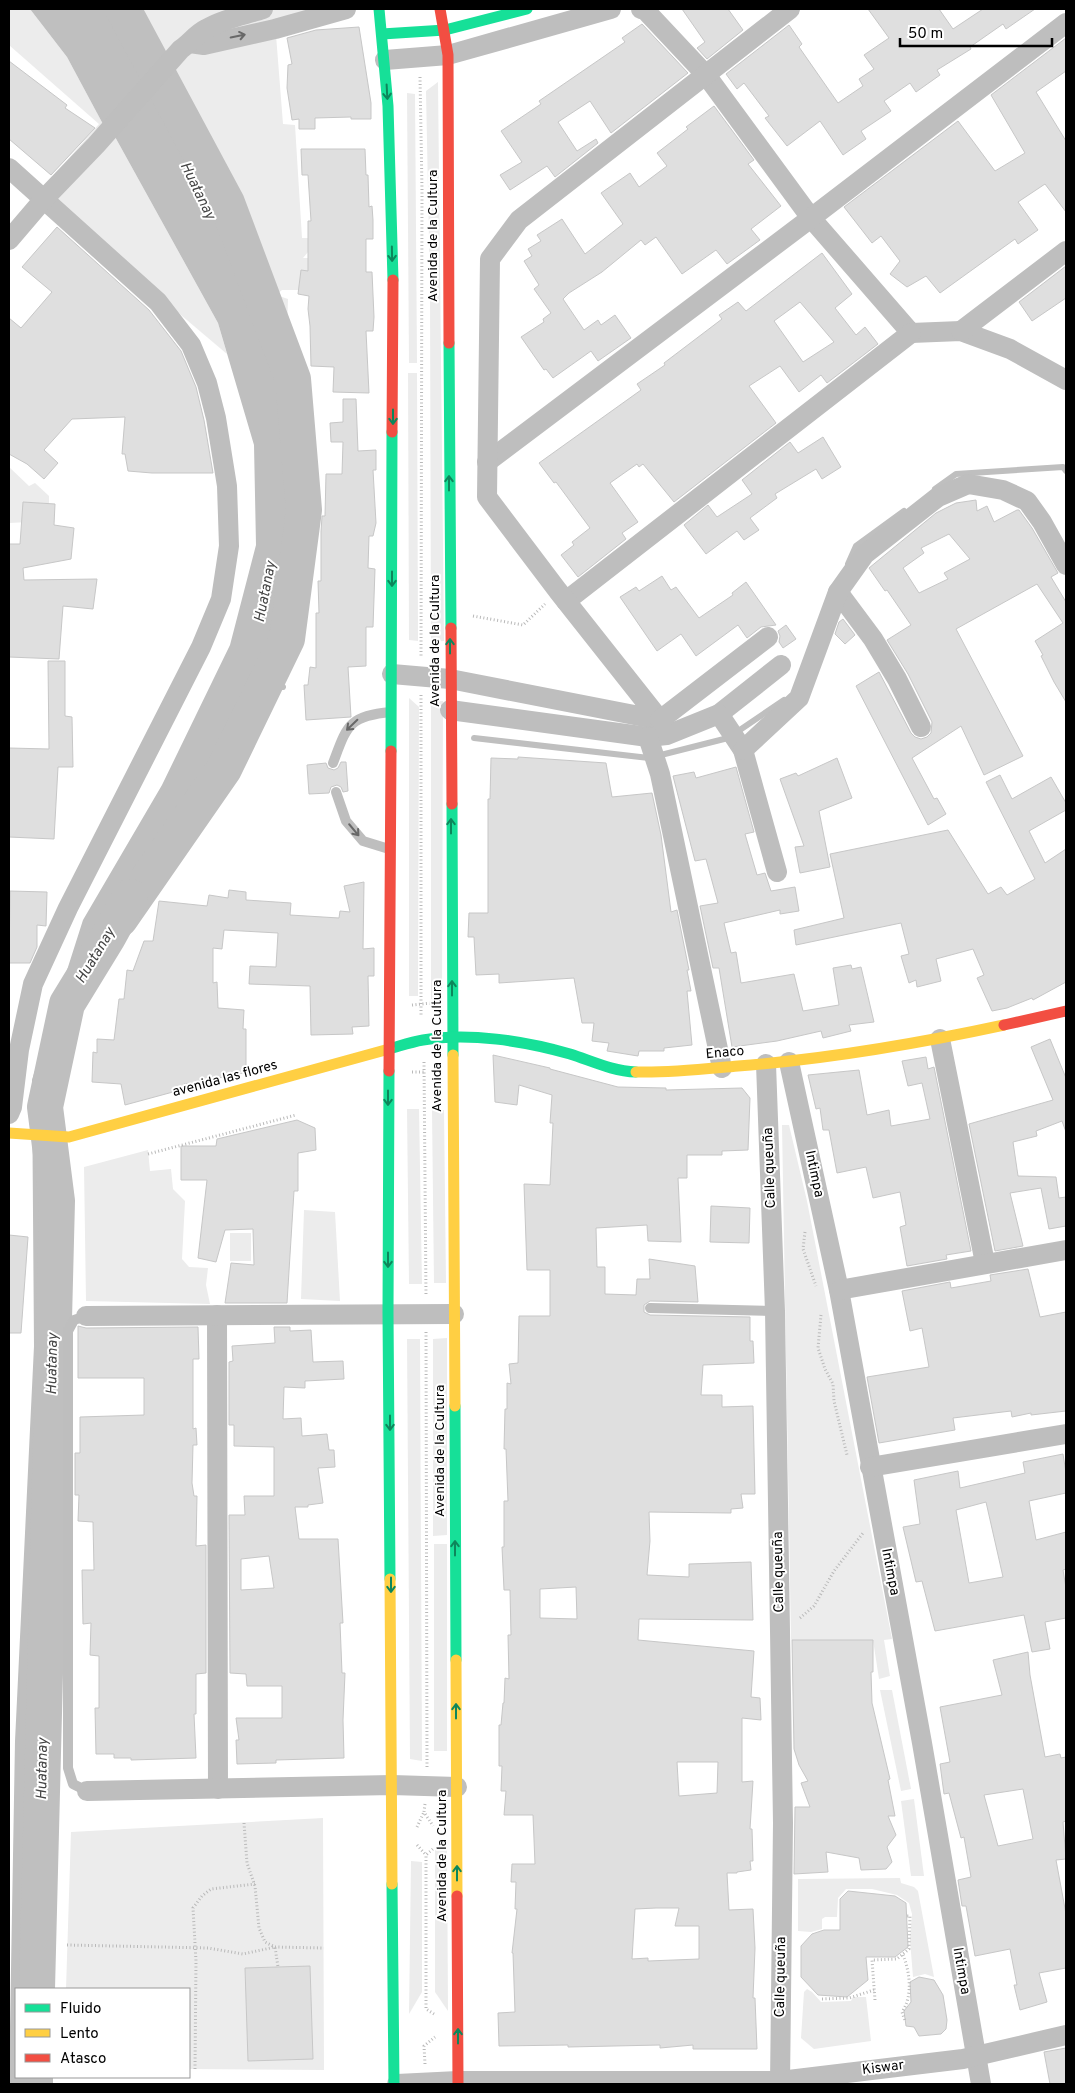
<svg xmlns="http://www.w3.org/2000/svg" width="1075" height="2093" viewBox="0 0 1075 2093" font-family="Overpass,sans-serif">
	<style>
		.green { fill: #ececec }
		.water { fill: #bfbfbf }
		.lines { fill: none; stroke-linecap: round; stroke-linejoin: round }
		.stream { stroke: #bfbfbf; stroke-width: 6 }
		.river { stroke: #bfbfbf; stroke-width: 36 }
		.building { fill: #dfdfdf; stroke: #c7c7c7; fill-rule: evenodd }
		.path { stroke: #b9b9b9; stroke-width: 3; stroke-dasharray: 1 2.5; stroke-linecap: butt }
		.lane { stroke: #bebebe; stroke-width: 10 }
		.street { stroke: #bebebe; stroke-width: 20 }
		.fast { stroke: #16e098; stroke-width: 11 }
		.slow { stroke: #ffcf43; stroke-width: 11 }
		.jam { stroke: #f24e42; stroke-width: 11 }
		.oneway { stroke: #686868 }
		.oneway2 { stroke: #0d865b }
		.labels { text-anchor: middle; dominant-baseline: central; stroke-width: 4; stroke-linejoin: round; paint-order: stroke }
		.street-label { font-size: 14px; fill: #000; stroke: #fff }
		.water-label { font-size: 15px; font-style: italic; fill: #444; stroke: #fff }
	</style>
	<rect width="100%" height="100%" fill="#fff"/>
	<!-- green -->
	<g class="green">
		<path d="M9,9H30L67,57L104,126L47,183L99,124L9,45Z"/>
		<path d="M121,9H345L276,35L283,124L295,125L302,238H320L303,258H320V290H282L276,295L288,299L286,358L227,203Z"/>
		<path d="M438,82L444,641L431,642L430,291L426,91Z"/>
		<path d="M407,93L415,94L417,363H409Z"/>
		<path d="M114,135L218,323L227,354L44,199Z"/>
		<path d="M408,373H417L418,641L409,640Z"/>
		<path d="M9,467L29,486L35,483L49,496V521L9,523Z"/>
		<path d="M409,698L419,707L418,996H409Z"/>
		<path d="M431,701H443L442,998L431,999Z"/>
		<path d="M407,1109H419L422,1284H409Z"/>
		<path d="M432,1110H444L446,1283H434Z"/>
		<path d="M782,1125H789L807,1201L892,1639L884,1640L890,1676L879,1679L873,1640H791Z"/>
		<path d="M148,1150L150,1171L171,1169L173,1189L185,1201L182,1259L189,1267L208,1268L206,1285L210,1304L86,1301L84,1167Z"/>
		<path d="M304,1210L335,1212L340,1301L301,1299Z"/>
		<rect x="230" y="1233" width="21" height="28"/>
		<path d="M447,1338V1535L433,1536V1339Z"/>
		<path d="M407,1339H420L422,1761L410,1759Z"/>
		<rect x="434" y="1544" width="13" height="207"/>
		<path d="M880,1690H892L911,1789L901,1791Z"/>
		<path d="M914,1799L924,1876H911L901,1801Z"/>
		<path d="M323,1818L324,2070L189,2069V1989H66L71,1832Z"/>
		<path d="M447,1842L448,2011L435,1992V1850Z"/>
		<path d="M411,1861L422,1862V1992L409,2014Z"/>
		<path d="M900,1878L901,1883L914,1887L918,1891L934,1977L925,1974L913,1977L910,1940L912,1914L909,1903L897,1895L872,1889H846L838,1898L837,1917H825L822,1919V1929L811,1932L798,1931V1879Z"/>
		<path d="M807,1989L812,1992L821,2002L851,2001L853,1997H866L871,2041L814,2049L801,2038L804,1992Z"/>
	</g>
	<!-- water -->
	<path class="water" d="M30,9H123L227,203L293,379L304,510L287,639L224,769L108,937L67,1004L45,1107L57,1201L37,1989H16V2077H35V2084H9L15,1741L34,1346L32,1080L83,920L162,785L230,645L256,545L254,445L218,323L114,135L104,126L67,57Z"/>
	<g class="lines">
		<!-- stream -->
		<g class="stream">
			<path d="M935,489L956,474L1063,467L1066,471"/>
			<path d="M848,564L856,546L904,511"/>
			<path d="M257,681L283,687"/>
			<path d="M474,738L649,758L728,738L784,700"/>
		</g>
		<!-- river -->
		<g class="river">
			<path d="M120,919L224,769L287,639L304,510L293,379L227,203L123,9"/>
			<path d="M37,1989L57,1201L45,1107L67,1004L108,937L130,897"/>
			<path d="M35,2084V2077"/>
		</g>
	</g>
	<!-- building -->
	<g class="building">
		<path d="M682,9H728L743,30L707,59L697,48L705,42Z"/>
		<path d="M868,9H939L953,29L983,9H1035L1006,29L1003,24L970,47L971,49L937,70L940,75L916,92L910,83L884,101L891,111L861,131L866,139L843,155L820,121L787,146L765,118L769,116L744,83L737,89L726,74L789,25L802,44L799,47L838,103L863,86L859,79L874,69L864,55L889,38Z"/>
		<path d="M642,24L688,73L611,133L590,101L558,122L577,151L596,139L598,143L555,177L547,166L510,190L500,175L522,162L501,131L541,104L539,101L625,42L622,38Z"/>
		<path d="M359,27L371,103V119H351V117L315,118V129H299V119L292,120L287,88L288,65L292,64L287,38L316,30Z"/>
		<path d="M1066,38V71L1036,92L1066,141V212L1045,184L1018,202L1038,230L1018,244L1015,239L940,293L926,276L907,287L890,274L900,261L881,236L872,243L844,207L958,121L995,171L1025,153L991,95Z"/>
		<path d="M9,61L67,105L65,108L95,128L51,175L9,139Z"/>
		<path d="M714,106L754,160L748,164L781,206L751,229L760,240L727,264L716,250L682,274L656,237L645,245L641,240L602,272L569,293L563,299L584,330L598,320L601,325L615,315L631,338L598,361L591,351L553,378L546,369L544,370L521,337L544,322L543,319L551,313L534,289L539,285L524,261L532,256L528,249L541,241L537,235L562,219L585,254L623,224L601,193L630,173L639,187L667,166L657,153L688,129L686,127Z"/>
		<path d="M301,149H365L366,175H368L369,207L372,206L373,220V239H366V272H372L374,317L373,331H366L369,393L333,392L334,367L311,366L310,326L308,309L309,296L298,294L301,270L308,271V221H311L308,175H302Z"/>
		<path d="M57,227L149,310L181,351L196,387L204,420L213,473H152L128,471L125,454H122L125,417L72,419L44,450L58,463L44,479L27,464L9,454V318L21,328L52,292L22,267Z"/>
		<path d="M822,253L852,294L835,308L856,335L865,327L878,344L827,383L821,375L799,392L780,366L749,386L776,423L674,502L643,464L639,467L637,464L610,483L638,522L622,533L626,539L578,577L561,555L574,545L572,542L590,528L556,482L554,483L539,463L641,390L637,384L665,365L664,363L722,319L719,315L738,302L746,311ZM800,302L834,342L803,362L774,321Z"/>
		<path d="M1066,266V298L1032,321L1019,302Z"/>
		<path d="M343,399H356L358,451L376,450V470H373L376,523L373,536H369L368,568L375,569L373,627H366V666L348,667L351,717L306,720L304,685H308L310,667L316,668V613H319L318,581H321V532L322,516H325L326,474H342L343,442H331L330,423L343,422Z"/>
		<path d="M823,437L841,467L822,479L816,469L775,494L777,498L750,518L759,530L744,540L737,531L706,554L684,525L708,505L717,517L752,494L742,480L790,442L798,453Z"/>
		<path d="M976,500L977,511L987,506L994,522L1017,510H1019L1032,528L1058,573L1051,577L1066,602V702L1054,682L1041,656L1043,655L1035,641L1063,623L1037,584L956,629L1023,756L984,775L961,726L912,758L934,799L937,798L946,814L928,825L856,686L879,672L911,733L915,737L921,739L927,737L931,733L932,722L908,674L887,640L911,625L887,590L885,591L869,568L936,513L956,503ZM949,534L970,559L944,573L948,579L919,593L903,568L924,553L921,548Z"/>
		<path d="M23,502L55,504L54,525L74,528L71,559L23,568L24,580L97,579L93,609L63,606L59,659L9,657V544H20Z"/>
		<path d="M662,576L671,590L676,587L699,618L733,595L732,593L746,582L776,625L761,627L747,638L738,625L696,656L681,634L657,651L620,597L636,587L639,591Z"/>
		<path d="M843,619L855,635L845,644L835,634L839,622Z"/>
		<path d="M786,625L796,639L783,648L779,642L780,636L778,631Z"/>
		<path d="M48,661H65V716L72,717L73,767H58L54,839L9,837V748L49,749Z"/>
		<path d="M518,757L606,763L612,797L652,793L661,835L671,912L677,910L689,970H687L691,991H687L692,1045L664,1048V1051H639L638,1056L607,1051L609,1043L592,1041L594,1023H582L574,978L499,983V974L476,975L474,937H468L469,913H488V799H490L491,758L518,759Z"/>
		<path d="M837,758L852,798L819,811L830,867L800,873L795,847L804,846L780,779L796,773L798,776Z"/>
		<path d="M341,762H346L348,791L343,792L341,787L337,785L331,787L329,793L309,794L307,765L326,763L328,768L334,770L338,768Z"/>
		<path d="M736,767L754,832L745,834L757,875L765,873L771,891L795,887L799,911L780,914V910L724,923L731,953L736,952L741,983L794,974L803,1011L839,1005L833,968L851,965L852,969L861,967L874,1022L849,1025L851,1031L823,1038L821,1031L777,1041L732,1047L719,968H713L700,906L718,903L706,859L695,861L673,776L694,772L696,778Z"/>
		<path d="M1000,775L1012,799L1051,777L1066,803V810L1029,831L1045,863L1066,849V982L1033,1000L1032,998L1007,1008L992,1011L977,978L984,975L973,949L936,959L941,981L917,987L916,980L909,983L901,956L909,954L901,923L796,945L794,930L844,918L830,854L948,830L988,894L1001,887L1007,895L1035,879L986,782Z"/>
		<path d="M364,882L363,949L374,948V976H368L369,1026L352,1027L353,1034L311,1035L310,986L249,984L250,966L276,967L278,933L224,930L222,949L213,948V983L217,982L218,1008L244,1010L243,1029H246V1072L229,1077L215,1078V1081L211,1082L184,1084V1089L125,1105L121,1084L92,1082L93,1052L97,1053V1039L114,1040L119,999H124L127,970L133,971L144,941H153L159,901L207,906L209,895L228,898L229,890L246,892V900L291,903L290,915L339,918L340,911L350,912L344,886Z"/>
		<path d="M10,891L47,892L46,926L37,925V947L30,963H9Z"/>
		<path d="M1050,1039L1066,1078V1132L1062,1121L1036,1131L1037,1136L1013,1142L1018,1176L1056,1177L1059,1198L1066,1197V1226L1049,1229L1041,1188L1010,1193L1023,1246L995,1251L969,1124L1053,1100L1031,1047Z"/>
		<path d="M493,1055L550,1068V1069L618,1087L666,1088V1090L742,1088L750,1098L748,1150L722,1151V1155H687V1178H678L681,1242L648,1241L647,1225L596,1228L597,1267H605V1294L636,1295L637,1279H650L649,1259L695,1266L698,1302L650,1301L644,1305V1312L650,1315L750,1317V1341H753L754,1363L703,1365L701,1395H722V1407L753,1406L755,1494H741L743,1508L731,1509V1513L649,1512L650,1541L647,1575L689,1577V1564L751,1562L753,1620L639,1619L638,1640L754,1651L751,1697L760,1698L761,1720L742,1718V1782L753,1781L750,1829H752L753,1861H750L751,1870L737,1872V1873H727L729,1910L753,1909L755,1948L753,1998H755L757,2049H693V2045L660,2048V2045L568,2047V2045L499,2046L498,2013L515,2012L513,1953H512L517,1909H515L516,1882H511L512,1864H535L533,1815H504L506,1791H501L502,1766H499V1725H501L503,1703H504L505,1678L509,1679L508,1635H511L510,1590H504L502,1547H504V1501H508L506,1449H504L505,1409H507V1383L511,1384L509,1364L518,1363L519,1316H550V1270H527L524,1184L550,1185L553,1123H550L552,1095L519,1085L517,1105L495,1102ZM576,1587L577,1619L540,1618V1589ZM677,1762H718L717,1793L679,1796ZM656,1908H679L675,1926H699V1959L648,1961V1958L632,1959L635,1909Z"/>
		<path d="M926,1057L928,1069L934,1067L971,1251L946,1255L947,1259L907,1266L900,1227L906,1225L900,1192L873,1198L866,1167L837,1173L829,1130H823L820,1108L816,1109L808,1075L859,1070L867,1115L889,1110L891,1126L930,1119L922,1083L908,1086L902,1061Z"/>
		<path d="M297,1120L315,1128L316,1150L298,1153V1191H294L287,1303H225L231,1263L254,1265L253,1229L225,1230L216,1262L198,1258L207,1180H181V1146H216L217,1139Z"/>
		<path d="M711,1206L750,1208L749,1243L710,1242Z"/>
		<path d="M9,1235L28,1237L21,1333H9Z"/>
		<path d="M1028,1269L1040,1317L1066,1312V1411L1031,1415V1413L1012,1417L1011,1411L953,1418L955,1430L879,1443L867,1377L929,1367L922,1328L910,1331L902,1291L950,1282L951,1288L991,1281L990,1275Z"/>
		<path d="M78,1326L86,1328L198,1327L199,1359H193V1429L196,1428L197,1445H193L192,1483L194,1496H197L196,1546L206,1545V1673L196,1674V1714H194L196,1758L131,1760V1758H114V1754H96L95,1708H99V1656L90,1655L91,1623L83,1624L82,1570H94L93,1522L78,1521L79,1495H75V1453H80V1417L144,1415V1378H78Z"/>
		<path d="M274,1327H290V1331L311,1330L313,1362L343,1361L344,1379L305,1381V1388L284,1387L283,1419L301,1418L302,1436L327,1434L329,1450H334L335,1467L318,1468L323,1503L308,1505V1507H295L299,1539H338L343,1623H340L342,1673H345L343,1720L344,1758L276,1760V1763L237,1764L236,1740H239L236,1718H282V1686H247L246,1674L230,1673L229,1515H245L244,1496H274V1447L234,1446V1425H229V1362L233,1361L232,1346L275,1343ZM269,1556L274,1588L241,1590V1559Z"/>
		<path d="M1063,1454L1066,1473V1493L1029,1501L1036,1540L1066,1532V1569L1063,1570L1066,1588V1618L1045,1622L1050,1649L1032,1652L1024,1615L935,1631L922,1581L916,1582L903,1527L920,1524L914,1480L958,1471L960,1488L1025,1473L1023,1462ZM986,1502L1003,1577L969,1583L956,1510Z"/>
		<path d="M792,1640H873V1672H871L872,1703L890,1779L888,1780L895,1816H888L896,1835L887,1847L892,1862L886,1869L861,1870L859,1858L826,1852L828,1872L794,1874L795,1807H810L801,1783L808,1781L799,1765L794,1749Z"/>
		<path d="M1028,1652L1030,1675L1045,1757L1060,1754L1061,1758L1066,1757V1821L1063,1822L1066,1859L1056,1860L1066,1914V1968L1039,1973L1047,2002L1020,2010L1014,1985H1017L1010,1949L975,1956L966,1906H962L958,1880L971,1877L964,1837L961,1838L949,1793L944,1794L940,1764L950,1762L940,1707L1002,1695L993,1660ZM1023,1789L1033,1839L998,1846L984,1795Z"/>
		<path d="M848,1891L895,1896L906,1903L908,1947L895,1957H866L868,1980L847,1997L818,1995L801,1977V1946L812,1934L824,1930H840V1899Z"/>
		<path d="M310,1966L313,2059L248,2061L245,1968Z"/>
		<path d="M919,1977L934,1980L943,1995L947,2020L946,2029L941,2034L919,2036L914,2027L906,2026L904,2011L911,2002L910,1982Z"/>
		<path d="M1066,2048V2084H1050L1044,2052Z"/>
	</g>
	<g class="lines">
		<!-- path -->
		<g class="path">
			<path d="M420,77L422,190L421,658"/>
			<path d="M473,616L523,625L545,604"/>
			<path d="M421,695V1016"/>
			<path d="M412,1005L431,1003"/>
			<path d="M424,1062L426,1296"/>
			<path d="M412,1072H425"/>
			<path d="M148,1154L296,1115"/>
			<path d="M805,1232L803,1249L816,1286"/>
			<path d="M821,1315L818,1348L825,1369L833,1384L834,1401L847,1455"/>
			<path d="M426,1332L427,1768"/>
			<path d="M800,1618L814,1606L834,1571L863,1533"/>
			<path d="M425,1804L424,1812L433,1826"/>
			<path d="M244,1823L247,1863L255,1886L259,1928L265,1942L275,1947L324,1948"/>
			<path d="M417,1827L424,1812"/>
			<path d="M417,1845L426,1855"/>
			<path d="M67,1945L208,1948L243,1954L275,1947L278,1967"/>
			<path d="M903,1955C910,1972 913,1996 902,2012L905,2021"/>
			<path d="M822,1999L849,1998L874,1990"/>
			<path d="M875,2000L872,1960L897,1959L909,1949L910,1916H907"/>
			<path d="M434,2014L426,2009V1855L434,1848"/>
			<path d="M425,2064L424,2046L435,2037"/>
			<path d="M195,2069L196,1961L193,1908L202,1896L211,1889L255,1884"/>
		</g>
		<!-- lane -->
		<g class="lane">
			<path d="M333,763C347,726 348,716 391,712"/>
			<path d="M336,792L346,821L363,841L389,849"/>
			<path d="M650,1308L775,1311"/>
			<path d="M86,1316L74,1320L68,1331V1768L73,1784L87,1791"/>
		</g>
		<!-- street -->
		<g class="street">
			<path d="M641,9L645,10L706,75L811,218L911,333L961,331L1010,349L1066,380"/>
			<path d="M190,43L204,45L275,29L346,9"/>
			<path d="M385,60L448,55L611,9"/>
			<path d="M9,168L158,302L191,345L207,383L216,418L227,486L229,546L221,599L201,647L68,908L33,984L19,1050L12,1107L9,1114"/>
			<path d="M9,240L44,199L96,145L181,49C190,43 196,34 206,29C222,19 245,15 263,9"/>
			<path d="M961,331L1066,251"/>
			<path d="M487,462L811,218L1066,23"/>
			<path d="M838,592L873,639L897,679L921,727"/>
			<path d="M566,601L911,333"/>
			<path d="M392,674L450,679L660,720L558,591L487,497L490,259L519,220L790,9"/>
			<path d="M450,710L648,737L667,735L719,714L781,665"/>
			<path d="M719,714L743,750L777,872"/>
			<path d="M660,720L768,637"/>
			<path d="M648,737L660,774L722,1068"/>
			<path d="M743,750L799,698L838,592L865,554L938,497L968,484L1003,490L1027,501L1042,522L1066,565"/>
			<path d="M940,1039L985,1263"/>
			<path d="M789,1062L839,1290L922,1743L981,2084"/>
			<path d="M766,1064L775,1311L783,1823L780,2084"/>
			<path d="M839,1290L1066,1250"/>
			<path d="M217,1315L218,1789"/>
			<path d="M86,1316L454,1314"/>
			<path d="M870,1467L1066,1434"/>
			<path d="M87,1791L392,1785L457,1787"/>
			<path d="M397,2084L458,2081H780L963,2059L1066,2035"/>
		</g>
		<!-- fast -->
		<g class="fast">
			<path d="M379,9L388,106L393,280"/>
			<path d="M382,34L445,30L527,9"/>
			<path d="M449,343L451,628"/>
			<path d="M391,751L392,432"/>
			<path d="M452,804L453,1055"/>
			<path d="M389,1049C400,1046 411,1042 423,1040C468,1032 525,1041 570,1054C592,1061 612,1071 636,1072"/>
			<path d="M389,1071L388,1313L390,1579"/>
			<path d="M455,1406L456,1660"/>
			<path d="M392,1884L394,2084"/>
		</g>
		<!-- slow -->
		<g class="slow">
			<path d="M453,1055L455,1406"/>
			<path d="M636,1072C670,1073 704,1069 738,1066C827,1059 916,1044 1004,1025"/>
			<path d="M9,1133L69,1137L389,1049"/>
			<path d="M390,1579L392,1884"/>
			<path d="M456,1660L457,1896"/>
		</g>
		<!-- jam -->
		<g class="jam">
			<path d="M440,9L448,55L449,343"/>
			<path d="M392,432L393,280"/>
			<path d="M451,628L452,804"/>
			<path d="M1004,1025L1066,1011"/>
			<path d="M389,1071L391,751"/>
			<path d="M457,1896L458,2084"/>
		</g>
	</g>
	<!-- one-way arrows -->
	<defs><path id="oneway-shaft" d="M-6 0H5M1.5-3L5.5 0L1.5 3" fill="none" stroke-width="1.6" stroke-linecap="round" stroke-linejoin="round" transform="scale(1.25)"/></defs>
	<g class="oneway">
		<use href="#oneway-shaft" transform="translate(238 36) rotate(-12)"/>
		<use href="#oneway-shaft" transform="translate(352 725) rotate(136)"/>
		<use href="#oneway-shaft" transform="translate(354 830) rotate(50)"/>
	</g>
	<g class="oneway2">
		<use href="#oneway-shaft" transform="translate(387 92) rotate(87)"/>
		<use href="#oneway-shaft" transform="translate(392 254) rotate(89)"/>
		<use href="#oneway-shaft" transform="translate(393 417) rotate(90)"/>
		<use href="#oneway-shaft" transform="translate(449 483) rotate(-90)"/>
		<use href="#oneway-shaft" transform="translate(392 579) rotate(90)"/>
		<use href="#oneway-shaft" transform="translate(450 646) rotate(-90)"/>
		<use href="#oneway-shaft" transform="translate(451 826) rotate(-90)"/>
		<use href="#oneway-shaft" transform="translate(452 988) rotate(-90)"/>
		<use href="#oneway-shaft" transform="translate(388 1098) rotate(90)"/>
		<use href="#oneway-shaft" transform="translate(388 1260) rotate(90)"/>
		<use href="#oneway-shaft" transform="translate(390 1423) rotate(90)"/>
		<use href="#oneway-shaft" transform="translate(455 1548) rotate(-90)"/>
		<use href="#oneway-shaft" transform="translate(391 1585) rotate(90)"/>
		<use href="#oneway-shaft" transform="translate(456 1711) rotate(-90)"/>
		<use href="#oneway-shaft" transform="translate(457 1873) rotate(-90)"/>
		<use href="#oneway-shaft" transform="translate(458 2036) rotate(-90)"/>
	</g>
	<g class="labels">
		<!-- street labels -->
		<g class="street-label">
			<text transform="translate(433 236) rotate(-90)">Avenida de la Cultura</text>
			<text transform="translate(435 641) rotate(-90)">Avenida de la Cultura</text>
			<text transform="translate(437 1046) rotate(-90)">Avenida de la Cultura</text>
			<text transform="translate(725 1053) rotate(-5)">Enaco</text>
			<text transform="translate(225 1079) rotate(-15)">avenida las flores</text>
			<text transform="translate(770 1168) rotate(-92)">Calle queuña</text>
			<text transform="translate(814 1174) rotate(78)">Intimpa</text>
			<text transform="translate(440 1451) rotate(-90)">Avenida de la Cultura</text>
			<text transform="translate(779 1572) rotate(-91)">Calle queuña</text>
			<text transform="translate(890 1572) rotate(79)">Intimpa</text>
			<text transform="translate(442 1856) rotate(-90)">Avenida de la Cultura</text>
			<text transform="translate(961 1971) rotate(80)">Intimpa</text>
			<text transform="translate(781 1977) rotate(-89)">Calle queuña</text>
			<text transform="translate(883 2068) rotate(-7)">Kiswar</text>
		</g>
		<!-- water labels -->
		<g class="water-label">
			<text transform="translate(197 191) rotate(64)">Huatanay</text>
			<text transform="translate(266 592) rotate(-79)">Huatanay</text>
			<text transform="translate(96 956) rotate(-59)">Huatanay</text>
			<text transform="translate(53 1364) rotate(-89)">Huatanay</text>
			<text transform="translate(43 1769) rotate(-89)">Huatanay</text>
		</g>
	</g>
	<!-- border -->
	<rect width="1075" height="2093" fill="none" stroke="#000000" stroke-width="20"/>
	<!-- legend -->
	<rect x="15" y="1988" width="175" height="90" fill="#ffffff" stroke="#999999"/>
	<rect x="25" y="2004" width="25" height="8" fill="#16e098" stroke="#999999"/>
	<text x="60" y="2013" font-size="15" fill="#000000">Fluido</text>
	<rect x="25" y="2029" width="25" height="8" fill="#ffcf43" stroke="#999999"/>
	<text x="60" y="2038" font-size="15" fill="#000000">Lento</text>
	<rect x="25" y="2054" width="25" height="8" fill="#f24e42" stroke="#999999"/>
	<text x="60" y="2063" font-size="15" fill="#000000">Atasco</text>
	<!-- scale -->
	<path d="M900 38v8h152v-8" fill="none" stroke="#000000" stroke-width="2.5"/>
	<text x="908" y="38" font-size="15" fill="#000000" stroke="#ffffff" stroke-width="4" paint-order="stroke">50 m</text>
</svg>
